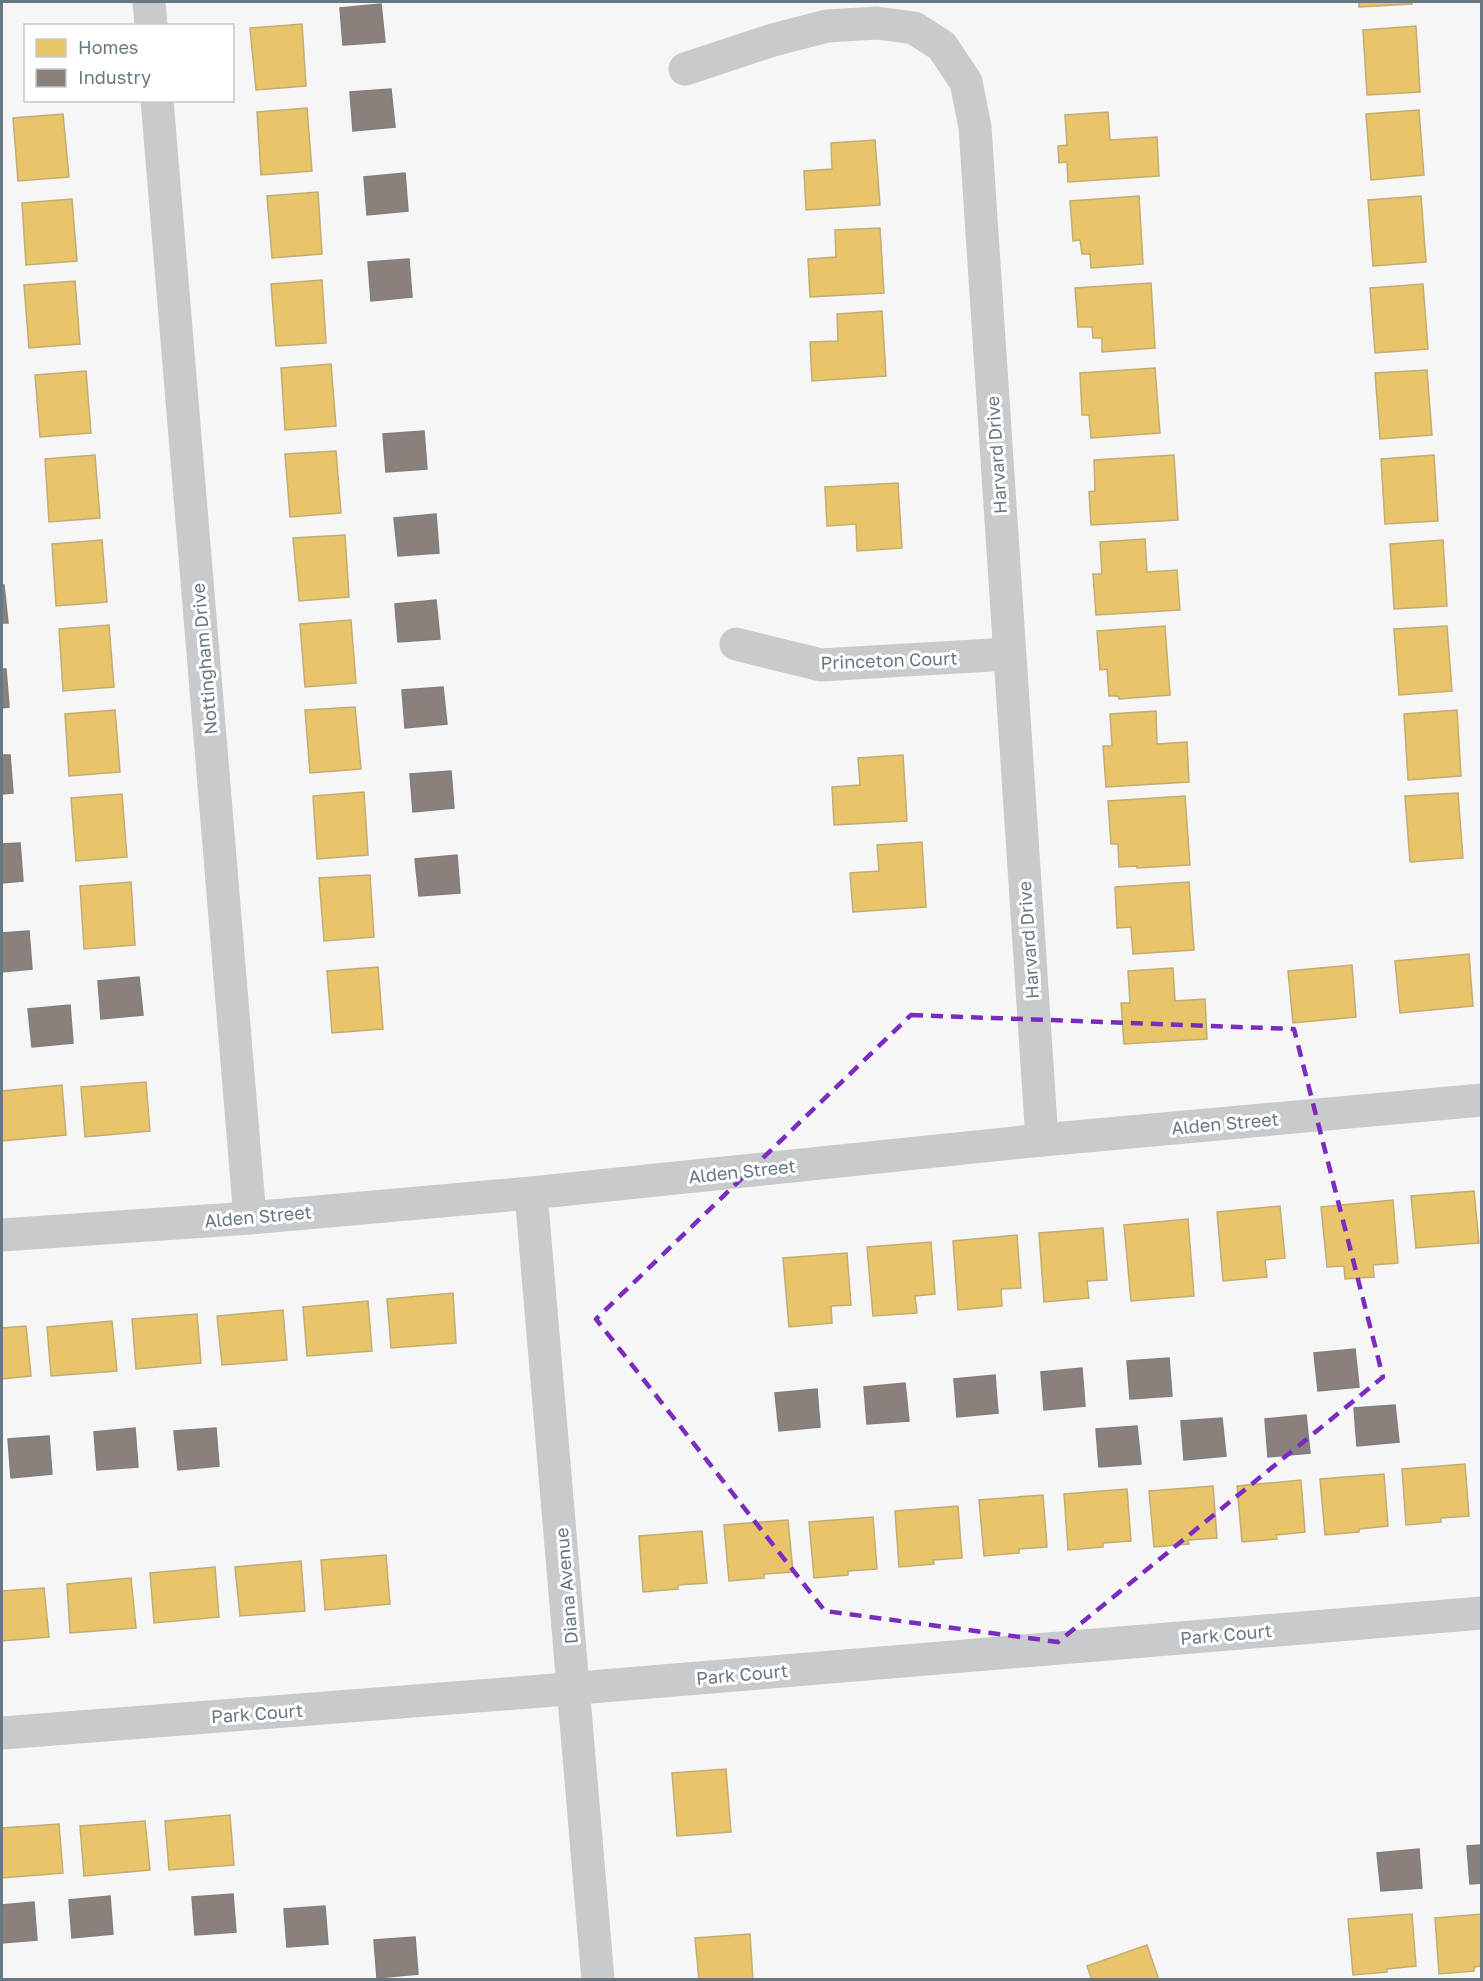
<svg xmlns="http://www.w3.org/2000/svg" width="1483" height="1981" viewBox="0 0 1483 1981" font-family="'Golos Text',sans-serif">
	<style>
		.homes { fill: #e9c46a; stroke: #c2ad72; stroke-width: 1.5 }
		.industry { fill: #8a817c; stroke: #807e7e; stroke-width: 1.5 }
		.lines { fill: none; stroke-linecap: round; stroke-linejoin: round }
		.minor { stroke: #c9cacb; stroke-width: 33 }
		.marked { fill: none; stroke: #7b2cbf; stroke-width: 4.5; stroke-dasharray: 12 8; stroke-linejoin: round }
		.labels { text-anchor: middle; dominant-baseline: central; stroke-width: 6; stroke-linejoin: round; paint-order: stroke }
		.street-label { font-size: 18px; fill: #687883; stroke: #fff }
	</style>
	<rect width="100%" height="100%" fill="#f6f6f6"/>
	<!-- homes -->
	<g class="homes">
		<path d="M1359,2H1412V4L1359,7Z"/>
		<path d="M302,24L306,86L256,90L250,28Z"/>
		<path d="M1416,26L1420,92L1367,95L1363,30Z"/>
		<path d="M307,108L312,171L261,175L257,112Z"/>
		<path d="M1419,110L1424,175L1371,180L1366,114Z"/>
		<path d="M1108,112L1110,140L1157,137L1159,176L1068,182L1067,162L1059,163L1058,146L1067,145L1065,115Z"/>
		<path d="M63,114L69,177L18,181L13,118Z"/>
		<path d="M875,140L880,205L806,210L804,171L832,169L831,143Z"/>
		<path d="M318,192L322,254L272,258L267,196Z"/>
		<path d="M1139,196L1143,264L1091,268L1090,254H1082L1080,240L1073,241L1070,201Z"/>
		<path d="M1421,196L1426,262L1373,266L1368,200Z"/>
		<path d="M72,199L77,261L26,265L22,203Z"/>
		<path d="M880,228L884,293L810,297L808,259L836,257L835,230Z"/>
		<path d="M322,280L326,343L276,346L271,284Z"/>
		<path d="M75,281L80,344L29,348L24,285Z"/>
		<path d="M1151,283L1155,348L1102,352V338H1093L1092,327H1078L1075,288Z"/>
		<path d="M1423,284L1428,349L1375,353L1370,288Z"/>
		<path d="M882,311L886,376L812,381L810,342L838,341L837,314Z"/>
		<path d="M331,364L336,426L285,430L281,368Z"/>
		<path d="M1155,368L1160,433L1091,438L1089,415H1082L1080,373Z"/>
		<path d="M1427,370L1432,435L1380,439L1375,373Z"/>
		<path d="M86,371L91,433L40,437L35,375Z"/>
		<path d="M336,451L341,513L290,517L285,454Z"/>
		<path d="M95,455L100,518L49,522L45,459Z"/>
		<path d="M1174,455L1178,520L1091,525L1089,492L1095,491L1094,460Z"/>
		<path d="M1434,455L1438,521L1385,524L1381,459Z"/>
		<path d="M898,483L902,548L857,551L856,524L827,526L825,487Z"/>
		<path d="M345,535L349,597L299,601L293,538Z"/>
		<path d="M1145,539L1147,572L1177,570L1180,610L1096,615L1093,574H1102L1100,542Z"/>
		<path d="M102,540L107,602L56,606L52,544Z"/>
		<path d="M1443,540L1447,606L1394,609L1390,544Z"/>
		<path d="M351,620L356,683L305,687L300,624Z"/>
		<path d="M109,625L114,687L63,691L59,629Z"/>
		<path d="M1165,626L1170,695L1119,699L1118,696H1109L1107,669L1100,670L1097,631Z"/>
		<path d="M1447,626L1452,691L1399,695L1394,629Z"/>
		<path d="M355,707L361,769L310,773L305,710Z"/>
		<path d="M115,710L120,772L69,776L65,714Z"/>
		<path d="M1457,710L1461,776L1408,780L1404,714Z"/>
		<path d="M1156,711L1157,744L1187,742L1189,782L1106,787L1103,746H1112L1110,714Z"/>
		<path d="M903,755L907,821L834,825L832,787L860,785L858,758Z"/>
		<path d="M364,792L368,855L317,859L313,796Z"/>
		<path d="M1458,793L1463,858L1410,862L1405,796Z"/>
		<path d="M122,794L127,857L76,861L71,798Z"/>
		<path d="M1185,796L1190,865L1137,868V866L1119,867L1118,844H1111L1108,801Z"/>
		<path d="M922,842L926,907L853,912L850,873L879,871L877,845Z"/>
		<path d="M370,875L374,937L324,941L319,878Z"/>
		<path d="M131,882L135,945L84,949L80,886Z"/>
		<path d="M1189,882L1194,950L1133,954L1131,927L1117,928L1115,887Z"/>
		<path d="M1469,954L1473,1006L1400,1013L1395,961Z"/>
		<path d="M1352,965L1356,1017L1293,1023L1288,971Z"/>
		<path d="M378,967L383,1029L332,1033L327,971Z"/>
		<path d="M1173,968L1175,1001L1205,999L1207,1039L1124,1044L1121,1003H1130L1128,971Z"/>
		<path d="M146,1082L150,1131L85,1137L81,1087Z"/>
		<path d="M62,1085L66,1135L2,1141V1091Z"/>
		<path d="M1474,1191L1479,1243L1416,1248L1411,1196Z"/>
		<path d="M1393,1200L1398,1263L1373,1265L1374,1277L1345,1279L1344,1266L1327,1267L1321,1207Z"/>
		<path d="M1280,1206L1285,1258L1265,1260L1267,1277L1223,1281L1217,1212Z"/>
		<path d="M1188,1219L1194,1296L1131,1301L1124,1225Z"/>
		<path d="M1103,1228L1107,1280L1087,1281L1089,1298L1044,1302L1039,1233Z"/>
		<path d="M1017,1235L1021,1288L1001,1289L1002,1306L958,1310L953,1241Z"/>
		<path d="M931,1242L935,1294L915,1296L917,1313L873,1316L867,1247Z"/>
		<path d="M847,1253L851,1305L831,1306L832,1323L789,1327L783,1258Z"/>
		<path d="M453,1293L456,1343L391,1348L387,1299Z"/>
		<path d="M368,1301L372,1351L307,1356L303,1307Z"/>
		<path d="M283,1310L287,1360L222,1365L217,1316Z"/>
		<path d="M197,1314L201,1363L136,1369L132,1319Z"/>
		<path d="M112,1321L117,1371L51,1376L47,1327Z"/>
		<path d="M26,1326L31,1376L2,1379V1328Z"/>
		<path d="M1465,1464L1469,1516L1441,1518V1522L1406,1525L1402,1469Z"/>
		<path d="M1384,1474L1388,1526L1359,1529V1532L1325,1535L1320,1479Z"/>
		<path d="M1301,1480L1305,1532L1276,1535L1277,1539L1242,1542L1237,1486Z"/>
		<path d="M1213,1486L1217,1538L1188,1540L1189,1544L1154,1547L1149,1491Z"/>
		<path d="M1127,1489L1131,1541L1103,1543V1547L1068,1550L1064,1494Z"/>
		<path d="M1043,1495L1047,1547L1019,1549V1553L984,1556L979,1500Z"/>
		<path d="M958,1506L962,1558L933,1560L934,1564L899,1567L895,1511Z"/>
		<path d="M873,1517L877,1569L848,1571V1575L814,1578L809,1522Z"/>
		<path d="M788,1520L793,1572L764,1574V1578L729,1581L724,1525Z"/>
		<path d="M702,1531L707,1583L678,1585V1589L643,1592L639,1536Z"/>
		<path d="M386,1555L390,1604L325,1610L321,1560Z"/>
		<path d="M301,1561L305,1611L240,1616L235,1567Z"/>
		<path d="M215,1567L219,1617L154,1623L150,1573Z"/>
		<path d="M131,1578L136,1628L70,1633L67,1584Z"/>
		<path d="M44,1588L49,1637L2,1641V1591Z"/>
		<path d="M726,1769L731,1832L677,1836L672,1773Z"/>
		<path d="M230,1815L234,1865L169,1870L165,1821Z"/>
		<path d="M145,1821L150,1870L84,1876L80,1826Z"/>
		<path d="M59,1824L63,1873L2,1878V1828Z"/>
		<path d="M1412,1914L1416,1966L1387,1969V1972L1353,1975L1348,1919Z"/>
		<path d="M1482,1914V1966L1474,1967V1971L1439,1974L1435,1918Z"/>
		<path d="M750,1934L753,1980H699L695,1938Z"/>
		<path d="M1147,1945L1159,1980H1092L1087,1966Z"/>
	</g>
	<!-- industry -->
	<g class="industry">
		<path d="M381,4L385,42L343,45L340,8Z"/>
		<path d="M391,89L395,127L353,131L350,92Z"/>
		<path d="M405,173L408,211L367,215L364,177Z"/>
		<path d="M409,259L412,297L371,301L368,262Z"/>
		<path d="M424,431L427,469L386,472L383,434Z"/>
		<path d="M436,514L439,553L398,556L394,518Z"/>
		<path d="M2,585H4L8,623H2Z"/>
		<path d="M436,600L440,639L398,642L395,604Z"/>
		<path d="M2,669H6L9,707L2,708Z"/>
		<path d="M443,687L447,724L405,728L402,690Z"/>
		<path d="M2,755H10L13,793L2,794Z"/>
		<path d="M451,771L454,808L413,812L410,774Z"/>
		<path d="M20,843L23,881L2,883V844Z"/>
		<path d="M457,855L460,893L419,896L415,859Z"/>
		<path d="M29,931L32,969L2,972V933Z"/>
		<path d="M139,977L143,1015L101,1019L98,981Z"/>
		<path d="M70,1005L73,1043L32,1047L28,1009Z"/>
		<path d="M1355,1349L1359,1387L1318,1391L1314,1353Z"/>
		<path d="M1169,1358L1172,1396L1130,1399L1127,1361Z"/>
		<path d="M1082,1368L1085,1406L1044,1410L1041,1372Z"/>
		<path d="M995,1375L998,1413L957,1417L954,1379Z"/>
		<path d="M905,1383L909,1421L867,1424L864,1387Z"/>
		<path d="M817,1389L820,1427L779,1431L775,1393Z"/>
		<path d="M1395,1405L1399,1442L1357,1446L1354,1408Z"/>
		<path d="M1306,1415L1310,1453L1268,1457L1265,1419Z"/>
		<path d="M1222,1418L1226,1456L1184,1460L1181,1421Z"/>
		<path d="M1137,1426L1141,1464L1099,1467L1096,1429Z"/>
		<path d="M135,1428L138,1467L97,1470L94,1432Z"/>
		<path d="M216,1428L219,1466L178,1470L174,1431Z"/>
		<path d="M49,1436L52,1474L11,1478L8,1439Z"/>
		<path d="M1482,1845V1883L1470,1884L1467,1846Z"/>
		<path d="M1419,1849L1422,1888L1381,1891L1377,1853Z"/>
		<path d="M233,1894L236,1932L195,1935L192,1897Z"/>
		<path d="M110,1896L113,1934L72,1938L69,1900Z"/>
		<path d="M34,1902L37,1940L2,1943V1905Z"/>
		<path d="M325,1906L328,1944L287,1947L284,1909Z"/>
		<path d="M415,1937L418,1974L377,1978L374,1940Z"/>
	</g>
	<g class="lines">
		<!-- minor -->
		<g class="minor">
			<path d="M149,2L151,26"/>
			<path d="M685,69L773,40L827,26L877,23L914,28L942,46L966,82L975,127L1042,1140"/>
			<path d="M157,100L250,1218"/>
			<path d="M736,644L821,665L1009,654"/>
			<path d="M531,1193L598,1980"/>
			<path d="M2,1235L250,1218L531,1193L1042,1140L1482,1100"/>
			<path d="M2,1733L530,1692L1482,1613"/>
		</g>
	</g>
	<!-- marked area -->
	<path class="marked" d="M911,1015L1294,1029L1383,1377L1058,1642L825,1611L596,1319Z"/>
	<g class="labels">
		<!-- street labels -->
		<g class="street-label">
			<text transform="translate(996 455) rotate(-94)">Harvard Drive</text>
			<text transform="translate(204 659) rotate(-95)">Nottingham Drive</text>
			<text transform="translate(889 660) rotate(-2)">Princeton Court</text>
			<text transform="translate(1028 940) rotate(-94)">Harvard Drive</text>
			<text transform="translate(1225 1123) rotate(-5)">Alden Street</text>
			<text transform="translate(742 1171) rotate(-6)">Alden Street</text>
			<text transform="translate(258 1216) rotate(-5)">Alden Street</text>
			<text transform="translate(566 1586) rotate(-95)">Diana Avenue</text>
			<text transform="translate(1226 1634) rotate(-5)">Park Court</text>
			<text transform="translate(742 1674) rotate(-5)">Park Court</text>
			<text transform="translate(257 1713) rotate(-4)">Park Court</text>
		</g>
	</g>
	<!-- border -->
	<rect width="1483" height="1981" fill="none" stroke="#687883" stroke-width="6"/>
	<!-- legend -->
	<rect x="24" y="24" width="210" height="78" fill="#ffffff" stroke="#c3c9cd" stroke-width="1.5"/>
	<rect x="36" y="39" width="30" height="18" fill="#e9c46a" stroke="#c3c9cd" stroke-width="1.5"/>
	<text x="78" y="54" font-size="18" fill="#687883">Homes</text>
	<rect x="36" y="69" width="30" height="18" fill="#8a817c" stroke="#c3c9cd" stroke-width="1.5"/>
	<text x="78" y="84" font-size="18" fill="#687883">Industry</text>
</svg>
